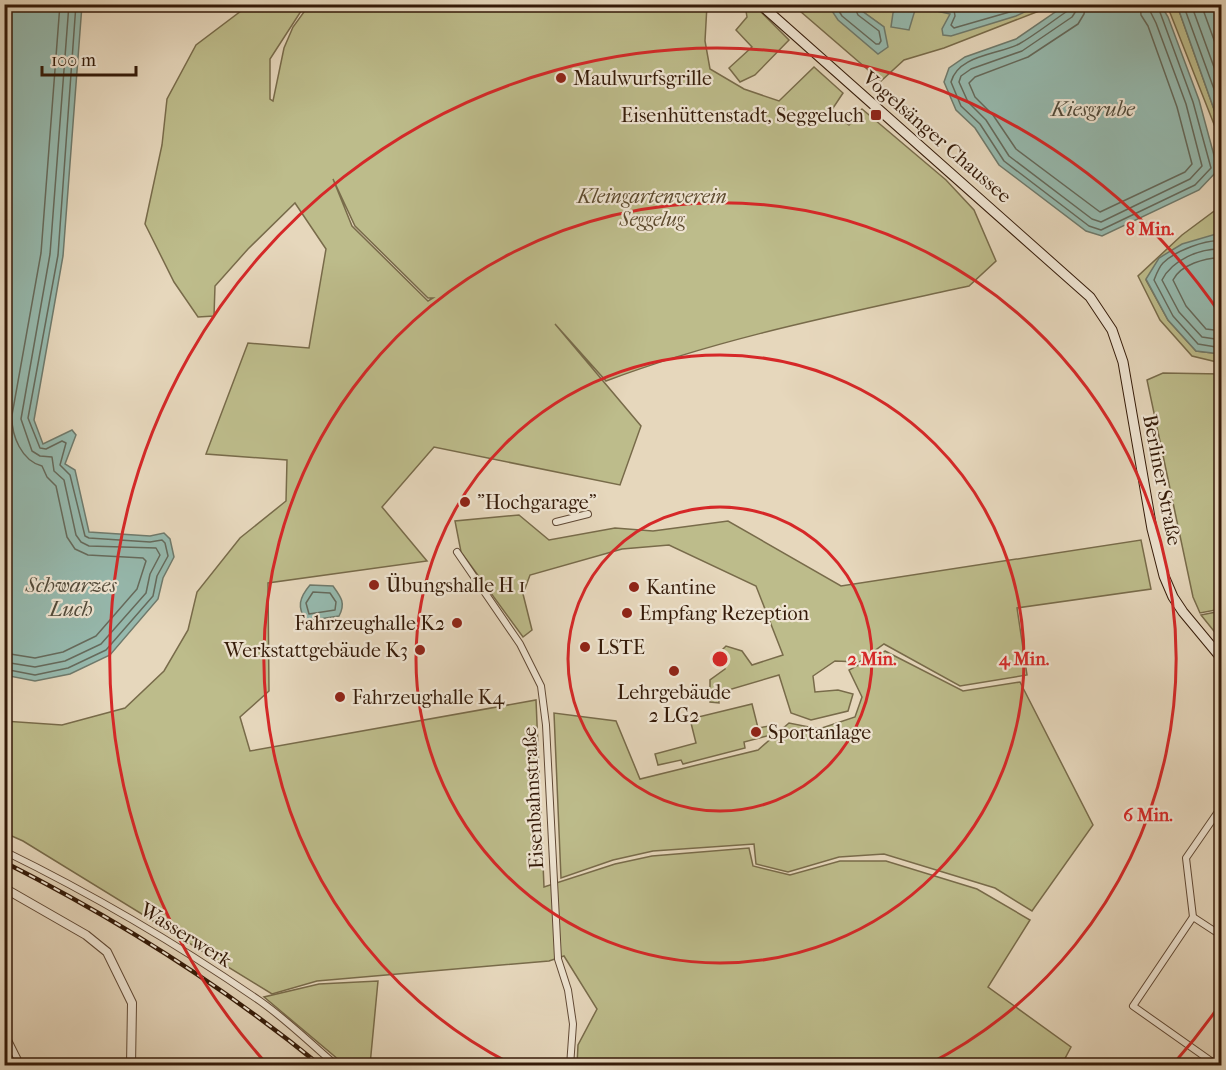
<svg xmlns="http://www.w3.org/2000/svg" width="1226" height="1070" viewBox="0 0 1226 1070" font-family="'IM FELL French Canon',serif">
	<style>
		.green { fill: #bdbc8b; stroke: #786b4a; stroke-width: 1.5; fill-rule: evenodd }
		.water { fill: #96baaf; stroke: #6f7a6c; stroke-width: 1.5 }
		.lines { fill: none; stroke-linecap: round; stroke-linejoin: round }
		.shore { stroke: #656a5c; stroke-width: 1.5 }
		.minor-casing { stroke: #604935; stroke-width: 8 }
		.tertiary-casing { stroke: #604935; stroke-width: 10 }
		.secondary-casing { stroke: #341a08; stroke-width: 11 }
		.minor { stroke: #efe5d3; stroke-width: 6 }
		.tertiary { stroke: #efe5d3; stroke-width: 8 }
		.secondary { stroke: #efe5d3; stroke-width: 9 }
		.rail-casing { stroke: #341a08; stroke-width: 4.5 }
		.rail { stroke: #efe5d3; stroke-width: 2; stroke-dasharray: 7; stroke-linecap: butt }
		.ring { fill: none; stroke: #d62828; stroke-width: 3 }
		.poi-dot { fill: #8f2418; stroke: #efe5d3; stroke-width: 2 }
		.labels { text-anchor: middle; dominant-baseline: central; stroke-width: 4.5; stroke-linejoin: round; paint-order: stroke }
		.poi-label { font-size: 20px; fill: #341a08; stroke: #efe5d3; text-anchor: start }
		.street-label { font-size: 20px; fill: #341a08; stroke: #efe5d3 }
		.park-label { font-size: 20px; font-style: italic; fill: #5d4b2f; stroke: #efe5d3 }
		.water-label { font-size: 21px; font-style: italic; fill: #514a3a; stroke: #efe5d3 }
		.centre { fill: #d62828; stroke: #efe5d3; stroke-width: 3 }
		.ring-label { font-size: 18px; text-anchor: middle; font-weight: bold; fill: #d62828; stroke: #efe5d3; stroke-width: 4.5; stroke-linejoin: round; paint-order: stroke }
	</style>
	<rect width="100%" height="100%" fill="#e6d7bc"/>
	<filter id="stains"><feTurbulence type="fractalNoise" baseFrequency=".00333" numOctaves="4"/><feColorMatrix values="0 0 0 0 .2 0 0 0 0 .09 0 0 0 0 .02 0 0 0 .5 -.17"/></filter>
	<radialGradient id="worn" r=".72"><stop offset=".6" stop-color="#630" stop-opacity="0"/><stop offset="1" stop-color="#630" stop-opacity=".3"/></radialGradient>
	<!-- green -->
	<g class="green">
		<path d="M249,5H305L270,59V99L273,101L284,48L293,27L309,5H707L705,41L710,69L744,89L779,101L814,67L843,93L831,111L849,125L862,109L946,180L974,210L996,261L969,286C847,313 723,337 606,381L555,324L641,426L620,485L434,447L382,507L427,561L268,583L269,691L240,717L250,751L536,700L544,887L615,864L652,856L749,848L753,866L790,875L840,861H886L977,889L1030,920L988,987L1071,1047L1061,1066L577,1065L578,1045L597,1009L564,956L549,961L317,981L272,994L23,841L5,833L4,721L62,725L125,708L164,671L188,630L197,592L240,538L286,501L287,460L206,454L248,343L309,348L326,249L295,203L248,249L215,286L214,316L198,317L174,282L145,224L162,145L167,99L196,45ZM333,179L355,226L428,298H433L428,301L352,226Z"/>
		<path d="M793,5H835L832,11L884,27L862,11L858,5H1049L1039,11L944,48L904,60L881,81Z"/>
		<path d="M1167,5H1177L1216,115L1221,117V142Z"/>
		<path d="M756,7L789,40L755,75L740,82L729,68L752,47L736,30L747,17L746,11Z"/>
		<path d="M1221,206V237L1216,234L1146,280L1168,320L1196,351L1221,354V363L1192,356L1160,320L1138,276L1182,235Z"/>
		<path d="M1163,373L1221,374V609L1200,613L1193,597L1147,380Z"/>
		<path d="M519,515L549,540L615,528L653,531L728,521L841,586L1141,540L1151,589L1017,608L1027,675L960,686L884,644L859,662L835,661L813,676L815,692L838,690L853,694L848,711L811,720L791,713L779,675L718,693L719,703L710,702V680L725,669L719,653L726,646L742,651L752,665L783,655L756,586L669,545L622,549L530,575L523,594L532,630L523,637L461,552L455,521Z"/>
		<path d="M1221,611H1222L1221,640L1201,615Z"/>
		<path d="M885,651L963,691L1020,682L1093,825L1032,911L995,888L884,854L839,857L788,872L756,864L754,844L653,851L613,860L561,878L554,713L616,721L640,779L758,750L789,723L819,729L855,717L862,697L849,670Z"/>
		<path d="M752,704L758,728L769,726L771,735L744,742L745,748L683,764L681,760L658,765L655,754L696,743L690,719Z"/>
		<path d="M378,981L370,1065H345L264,997L319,984Z"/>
	</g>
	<!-- water -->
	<g class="water">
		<path d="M5,4L82,5L63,256L34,420L43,444L72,430L76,435L65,464L75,470L89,532L150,536L164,533L170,539L174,557L163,578L158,599L110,655L70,674L35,681L4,675Z"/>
		<path d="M1067,4L1161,5L1168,17L1199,100L1218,170L1199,190L1102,236L1086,231L999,165L975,128L956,110L944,82L949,68L965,57L1016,39Z"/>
		<path d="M835,5H858L862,11L884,27L888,47L878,54L838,20L832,11Z"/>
		<path d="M899,5V4L1039,5L1016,16L951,36L943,35L942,29L950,14L923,8L915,10L909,30L891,27L893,13Z"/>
		<path d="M1177,5H1221V117L1216,115Z"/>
		<path d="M1216,234L1222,237L1221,354L1196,351L1168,320L1146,279L1159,258L1182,244Z"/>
		<path d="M310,585L333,586C341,597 346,603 339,616L306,621C297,607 299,598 310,585Z"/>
	</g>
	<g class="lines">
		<!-- shore -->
		<g class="shore">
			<path d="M840,4L839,11L842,16L876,44H879L881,41L879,31L858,15L853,4"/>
			<path d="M936,4L954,10L955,16L951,25L954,28L1013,11L1026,4"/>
			<path d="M1069,4L1066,12C1051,22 1035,35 1019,44C997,55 958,55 951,82L961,106L980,124L1004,161L1089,226L1101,230L1195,185L1211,168L1193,102L1157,4"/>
			<path d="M1077,4L1076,11L1072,17L1022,51L971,69L961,76L959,82L968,102L986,120L1009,156L1092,219L1101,222L1190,179L1202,166L1186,104L1156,23L1150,11L1149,4"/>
			<path d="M1086,4L1084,14L1078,24L1028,57L975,77L969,83L975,97L993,115L1016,149L1100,212L1185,172L1192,164L1177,107L1148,26L1141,15L1140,4"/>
			<path d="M1183,4L1222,111"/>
			<path d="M1191,4L1222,89"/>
			<path d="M1201,4L1222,62"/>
			<path d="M1222,241C1206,239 1175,251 1163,263C1159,267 1156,275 1154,280L1173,316L1198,344L1222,348"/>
			<path d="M1222,249C1200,248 1172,260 1162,280L1179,312L1202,337L1222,340"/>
			<path d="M1222,258C1206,257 1180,265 1173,280L1186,306L1206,329L1222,331"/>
			<path d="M313,592L330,593L336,602L335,610L309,614L306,603Z"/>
			<path d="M4,653L35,658L63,652L96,636L137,589L146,561L143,558L88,555L75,549L67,537L56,486L47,477L42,466C22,461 11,436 12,415L41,253L60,4"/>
			<path d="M4,662L35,667L65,661L101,644L146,593L150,574L160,555L156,548L89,546L81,542L76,535L64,480L54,471L52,457L40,456L32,451L21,419L50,254L69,4"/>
			<path d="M4,669L35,675L68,668L106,650L153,596L157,576L168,556L165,543L162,540L150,542L89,538L85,536L70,475L60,465L66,443L62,441L46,449L40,448L28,418L58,255L76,4"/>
		</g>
		<defs>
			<g id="minor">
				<path d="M556,522L588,514"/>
				<path d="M457,552L520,644L541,686L546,725L558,959L568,990L573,1024L570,1066"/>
				<path d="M4,851C92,894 179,945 260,1001C287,1020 311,1044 337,1066"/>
				<path d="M1193,917L1186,858L1222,806"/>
				<path d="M4,1032L21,1066"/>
				<path d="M1218,1066L1133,1006L1193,917L1222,936"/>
			</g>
			<path id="tertiary" d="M4,888L86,935L107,952L132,1003L131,1066"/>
			<path id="secondary" d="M760,4L1090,297L1112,330L1123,362L1152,529L1164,576L1173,597L1183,612L1222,659"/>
		</defs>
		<!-- minor casing -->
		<use href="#minor" class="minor-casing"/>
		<!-- tertiary casing -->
		<use href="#tertiary" class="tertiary-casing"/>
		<!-- secondary casing -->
		<use href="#secondary" class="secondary-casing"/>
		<!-- minor -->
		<use href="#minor" class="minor"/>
		<!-- tertiary -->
		<use href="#tertiary" class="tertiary"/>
		<!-- secondary -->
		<use href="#secondary" class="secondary"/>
		<defs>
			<path id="rail" d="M4,862C117,919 223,986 321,1066"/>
		</defs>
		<!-- rail casing -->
		<use href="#rail" class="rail-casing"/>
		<!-- rail -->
		<use href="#rail" class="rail"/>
	</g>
	<!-- distance rings -->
	<g class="ring">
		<circle cx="720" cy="659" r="152"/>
		<circle cx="720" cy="659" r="304"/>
		<path d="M513 1065A456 456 0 1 1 927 1065"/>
		<path d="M1221 1003A608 608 0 0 1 1175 1062M265 1062A608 608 0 1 1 1221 315"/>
	</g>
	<!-- markers -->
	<g class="poi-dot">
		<circle cx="561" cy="78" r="6"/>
		<rect x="870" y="109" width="12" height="12" rx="3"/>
		<circle cx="465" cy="502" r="6"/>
		<circle cx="374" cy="585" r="6"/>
		<circle cx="634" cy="587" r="6"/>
		<circle cx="627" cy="613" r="6"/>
		<circle cx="457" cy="623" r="6"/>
		<circle cx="585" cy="647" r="6"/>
		<circle cx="420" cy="650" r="6"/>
		<circle cx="674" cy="671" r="6"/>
		<circle cx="340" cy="697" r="6"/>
		<circle cx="756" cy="732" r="6"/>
	</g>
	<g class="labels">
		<!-- poi labels -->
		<g class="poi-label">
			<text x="573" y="78">Maulwurfsgrille</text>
			<text x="864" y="115" text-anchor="end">Eisenhüttenstadt, Seggeluch</text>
			<text x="477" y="502">"Hochgarage"</text>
			<text x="386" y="585">Übungshalle H 1</text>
			<text x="646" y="587">Kantine</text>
			<text x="639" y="613">Empfang Rezeption</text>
			<text x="445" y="623" text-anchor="end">Fahrzeughalle K2</text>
			<text x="597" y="647">LSTE</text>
			<text x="408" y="650" text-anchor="end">Werkstattgebäude K3</text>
			<text x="674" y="692" text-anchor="middle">Lehrgebäude<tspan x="674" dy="23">2 LG2</tspan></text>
			<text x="352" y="697">Fahrzeughalle K4</text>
			<text x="768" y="732">Sportanlage</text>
		</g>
		<!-- street labels -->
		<g class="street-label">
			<text transform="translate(937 137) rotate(41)">Vogelsänger Chaussee</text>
			<text transform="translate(1162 480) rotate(79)">Berliner Straße</text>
			<text transform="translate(533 798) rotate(-93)">Eisenbahnstraße</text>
			<text transform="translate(186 935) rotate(32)">Wasserwerk</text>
		</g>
		<!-- park labels -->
		<g class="park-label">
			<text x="652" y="196">Kleingartenverein<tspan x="652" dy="23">Seggelug</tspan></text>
		</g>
		<!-- water labels -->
		<g class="water-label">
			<text x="1093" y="109">Kiesgrube</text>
			<text x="71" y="585">Schwarzes<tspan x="71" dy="24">Luch</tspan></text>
		</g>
	</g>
	<circle cx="720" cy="659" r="9" class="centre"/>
	<g class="ring-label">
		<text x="1150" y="235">8 Min.</text>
		<text x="872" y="665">2 Min.</text>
		<text x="1024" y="665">4 Min.</text>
		<text x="1148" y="821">6 Min.</text>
	</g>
	<!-- margin -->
	<rect width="1226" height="1070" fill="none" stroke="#e6d7bc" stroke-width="24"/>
	<rect x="6" y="6" width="1214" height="1058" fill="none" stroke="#341a08" stroke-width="3"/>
	<rect x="12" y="12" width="1202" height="1046" fill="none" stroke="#341a08" stroke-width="1.5"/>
	<!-- scale -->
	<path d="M42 66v9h94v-9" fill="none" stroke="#341a08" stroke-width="3"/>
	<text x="51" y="66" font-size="18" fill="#341a08" stroke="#efe5d3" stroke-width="4.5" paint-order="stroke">100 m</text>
	<rect width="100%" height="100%" filter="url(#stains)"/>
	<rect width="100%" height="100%" fill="url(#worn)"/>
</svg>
